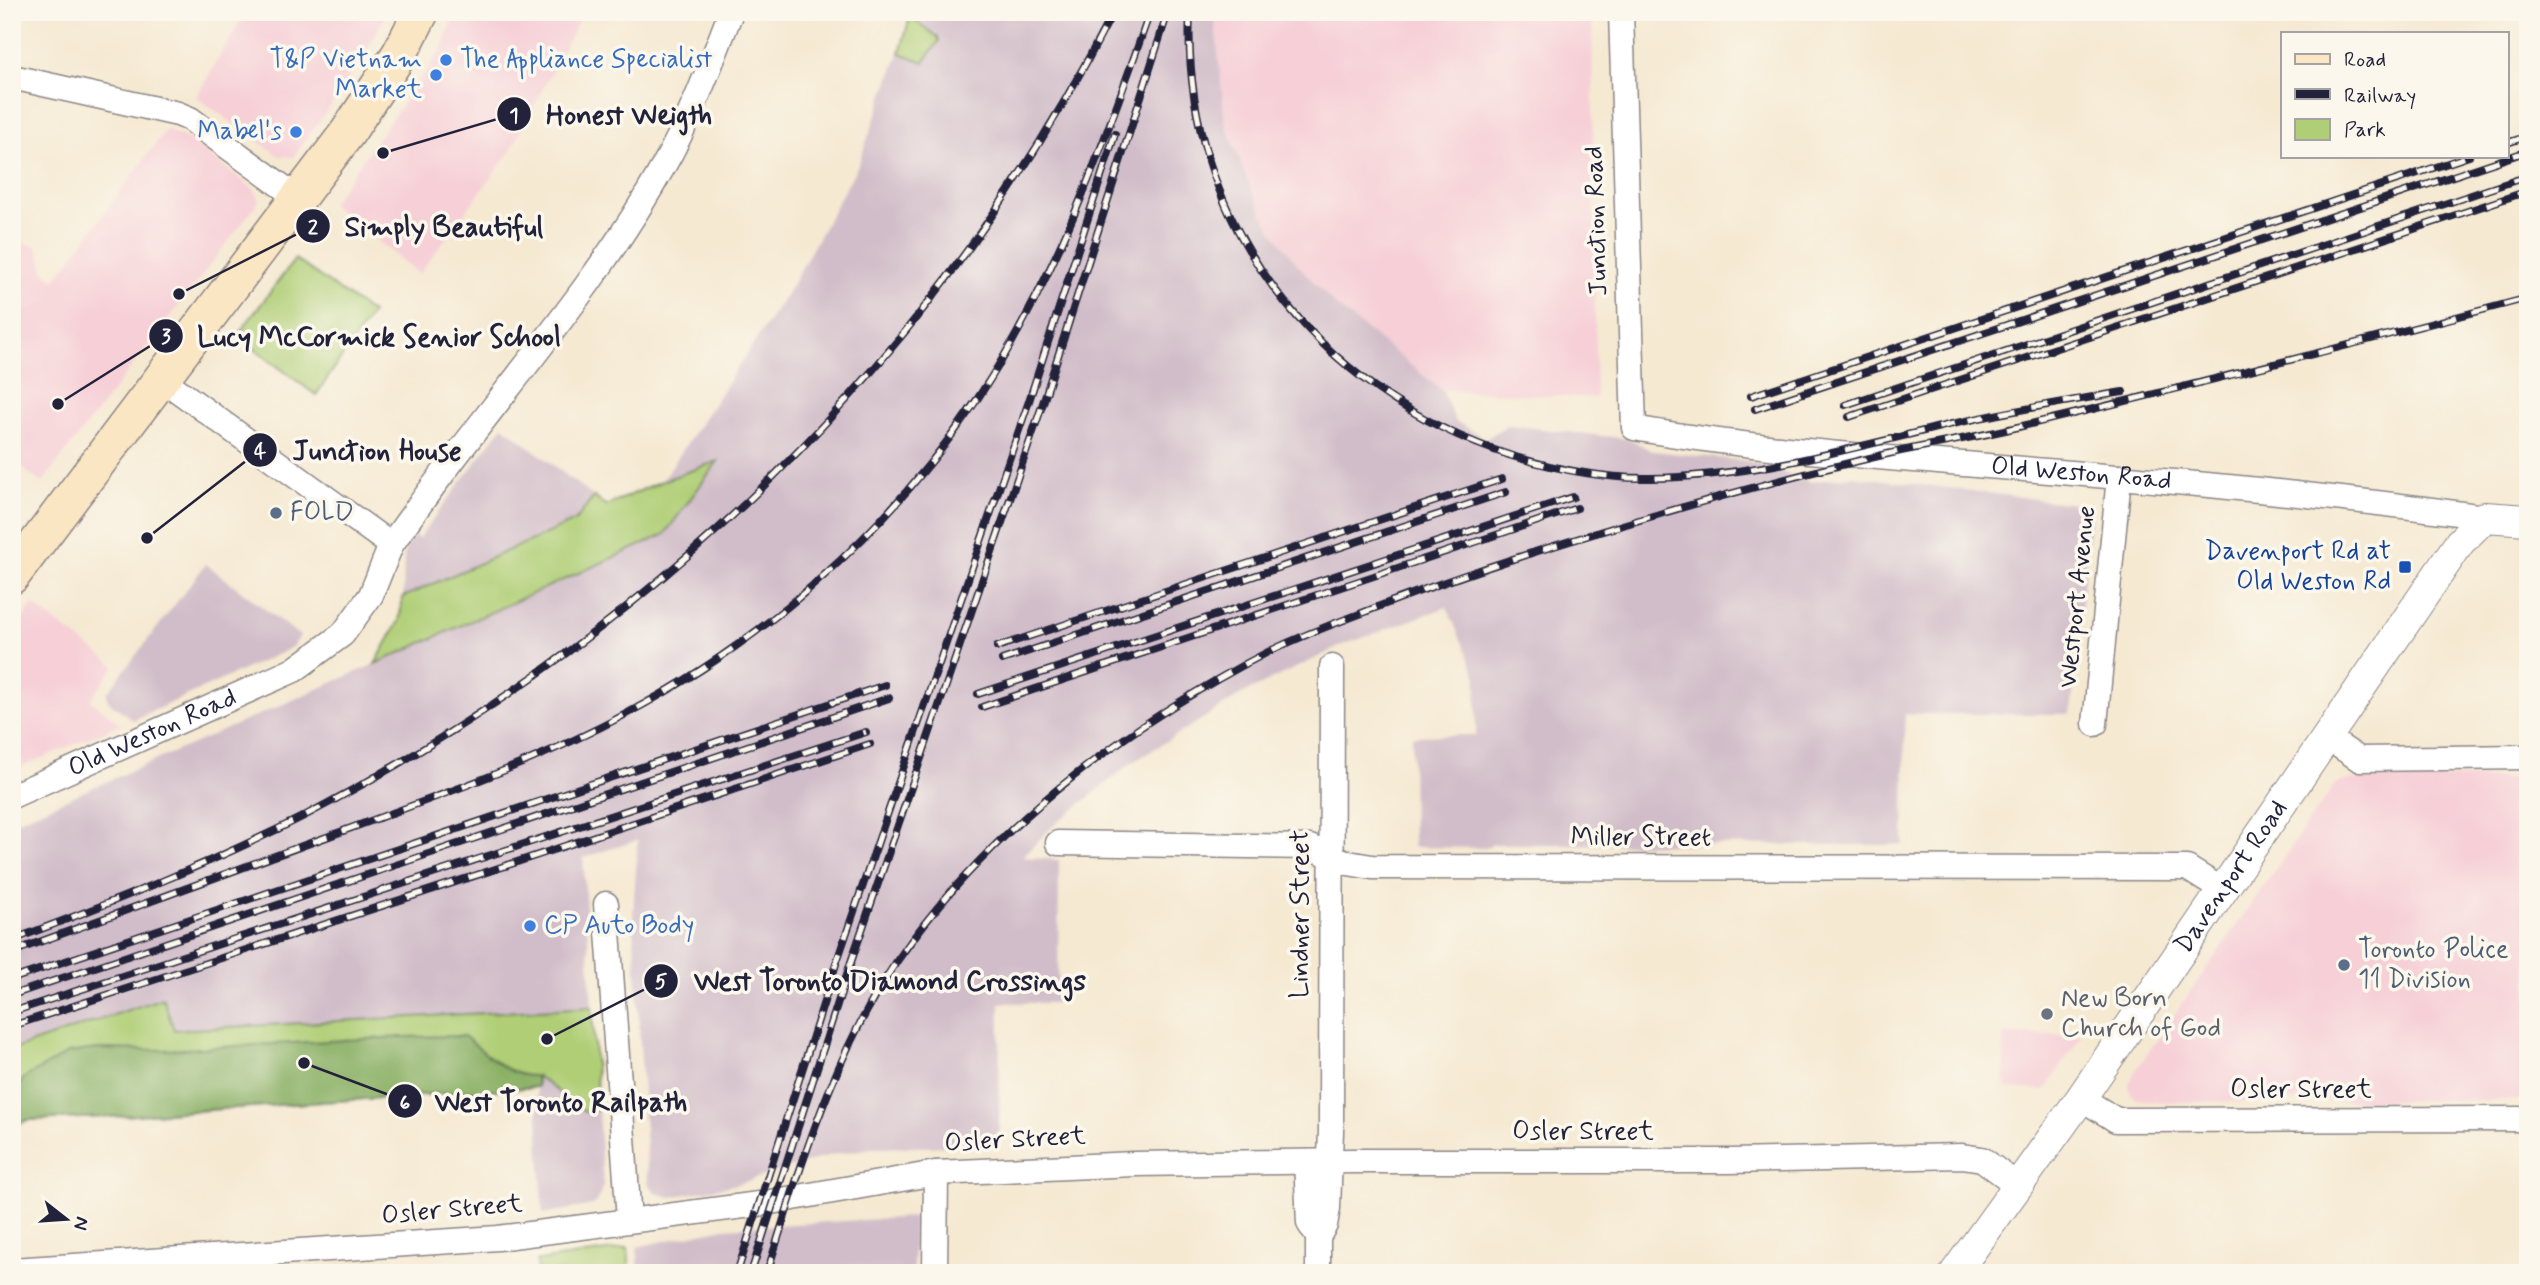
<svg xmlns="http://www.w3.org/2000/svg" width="2540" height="1285" viewBox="0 0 2540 1285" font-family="Mynerve,sans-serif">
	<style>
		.built { fill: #f6cfd7 }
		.industrial { fill: #d1bdc9 }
		.green { fill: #afce75; stroke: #687858; stroke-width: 2 }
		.forest { fill: #8bb166; stroke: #566a50; stroke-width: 2 }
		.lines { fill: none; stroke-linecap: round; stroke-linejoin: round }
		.minor-casing { stroke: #8c8686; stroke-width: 27 }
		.tertiary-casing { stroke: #8c8686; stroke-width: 32 }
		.secondary-casing { stroke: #8c8686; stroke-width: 38 }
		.minor { stroke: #fff; stroke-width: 24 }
		.tertiary { stroke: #fff; stroke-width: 30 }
		.secondary { stroke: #fbe6c4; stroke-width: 35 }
		.rail-casing { stroke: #22223b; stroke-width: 8 }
		.rail { stroke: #fbf7ec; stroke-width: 5; stroke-dasharray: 16; stroke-linecap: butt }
		.shop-dot { fill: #3f7fe0; stroke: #fbf7ec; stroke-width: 2.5 }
		.service-dot { fill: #5c6f8a; stroke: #fbf7ec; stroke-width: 2.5 }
		.transit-dot { fill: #1a4fb4; stroke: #fbf7ec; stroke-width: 2.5 }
		.worship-dot { fill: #6b7280; stroke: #fbf7ec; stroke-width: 2.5 }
		.labels { text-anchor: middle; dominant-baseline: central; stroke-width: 7; stroke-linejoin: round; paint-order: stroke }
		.shop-label { font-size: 26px; fill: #366cbe; stroke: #fbf7ec; text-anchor: end }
		.street-label { font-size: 26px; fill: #22223b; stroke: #fbf7ec }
		.service-label { font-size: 26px; fill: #4e5e75; stroke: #fbf7ec; text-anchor: start }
		.transit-label { font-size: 26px; fill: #164399; stroke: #fbf7ec; text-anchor: end }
		.worship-label { font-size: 26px; fill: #5b616d; stroke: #fbf7ec; text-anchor: start }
		.leader { fill: none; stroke: #22223b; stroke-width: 2.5 }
		.callout-dot { fill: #22223b; stroke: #fbf7ec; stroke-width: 2.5 }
		.mark-label { font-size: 21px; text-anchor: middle; font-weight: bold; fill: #fff }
		.callout-label { font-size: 28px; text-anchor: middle; font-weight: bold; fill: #22223b; stroke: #fbf7ec; stroke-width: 7; stroke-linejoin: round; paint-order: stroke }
	</style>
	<rect width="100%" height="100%" fill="#fbf7ec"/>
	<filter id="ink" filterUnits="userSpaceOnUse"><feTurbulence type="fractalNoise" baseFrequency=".0143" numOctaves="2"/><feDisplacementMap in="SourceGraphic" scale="14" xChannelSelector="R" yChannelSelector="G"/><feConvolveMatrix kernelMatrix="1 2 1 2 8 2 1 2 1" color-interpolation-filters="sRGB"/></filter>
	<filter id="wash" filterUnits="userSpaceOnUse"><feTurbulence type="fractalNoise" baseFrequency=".00686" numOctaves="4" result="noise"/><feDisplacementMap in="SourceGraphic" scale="28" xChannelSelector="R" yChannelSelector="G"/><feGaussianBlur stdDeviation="1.57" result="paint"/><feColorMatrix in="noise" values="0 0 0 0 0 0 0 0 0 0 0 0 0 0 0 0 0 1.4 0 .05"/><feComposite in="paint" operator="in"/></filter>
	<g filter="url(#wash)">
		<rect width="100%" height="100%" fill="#f5e9d2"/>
		<!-- built -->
		<g class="built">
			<path d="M246,12H387L370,45L331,105L293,157L279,156L196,97Z"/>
			<path d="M456,12H583L510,152L419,274L331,204L440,52Z"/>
			<path d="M1214,12H1592L1596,398L1442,390L1336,306L1298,265L1270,229L1248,182L1225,122Z"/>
			<path d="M166,130L186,138L254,189L259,201L42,483L12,460V241L37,246L46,274L55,280Z"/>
			<path d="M33,605L115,666L90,700L121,724L12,771V633Z"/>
			<path d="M2528,778V1100L2152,1102L2135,1098L2130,1092L2129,1084L2134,1073L2335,784L2352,779Z"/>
			<path d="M2003,1035H2082L2045,1090L2005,1088Z"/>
		</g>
		<!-- industrial -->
		<g class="industrial">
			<path d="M912,12H1214L1225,122L1248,182L1270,228L1298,265L1336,306L1442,390L1455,421L1486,439L1507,425L1630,439L1652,451L1747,461L1811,482L1851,476L2091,506L2071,714H1905L1904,845L1493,844L1486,848L1413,847L1412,736L1476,735L1477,677L1447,607L1343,645L1244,693L1130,764L1052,827L1022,857L1059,860L1058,1003H1000L999,1145L872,1148L831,1155L734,1185L671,1197L656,1193L648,1183L633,916L638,840L583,858L592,1007L173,1030L162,999L12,1050V823L569,579L717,461L662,481L790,289L858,165L901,48Z"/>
			<path d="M503,426L594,497L575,521L403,597L404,558L406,548L414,536L419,538Z"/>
			<path d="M206,564L300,636L294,645L285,651L133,720L108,701L107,693Z"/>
			<path d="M536,1076L584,1112L598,1110L603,1185L597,1202L593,1205L543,1214Z"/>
			<path d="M914,1217L913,1273H639L637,1247L724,1228Z"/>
		</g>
		<!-- green -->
		<g class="green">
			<path d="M910,17L938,37L939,41L924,62L900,53Z"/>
			<path d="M295,259L372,313L316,395L237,336Z"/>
			<path d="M718,461L664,535L375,664L399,621L403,597L575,521L594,497L606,506L662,481Z"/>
			<path d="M163,998L174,1030L592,1007L598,1110L585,1112L537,1076V1087L107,1117L27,1120L12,1125V1050Z"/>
			<path d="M628,1248L630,1273H538L537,1261Z"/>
		</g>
		<!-- forest -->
		<path class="forest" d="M464,1036C486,1053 508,1078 536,1076L537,1087L107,1117L27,1120L17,1125L16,1090L24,1078L68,1053L97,1049L164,1050L402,1037Z"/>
	</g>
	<g filter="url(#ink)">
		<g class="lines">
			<defs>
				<g id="minor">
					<path id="s1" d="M1621,12L1634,428C1746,448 1862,456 1976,465C2146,479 2316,493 2485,517"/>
					<path d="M12,77L178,114L190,119L299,199"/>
					<path d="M162,379L391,545"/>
					<path d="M2095,724L2119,477"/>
					<path d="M2326,737L2359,759L2528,757"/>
					<path id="s2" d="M12,796L294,670L343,634L371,595L391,545C478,417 587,303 663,167C691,118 710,65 731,12"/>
					<path d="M1058,843L1310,847L1348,863L1372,867L2187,868L2222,890"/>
					<path d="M606,904L629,1220"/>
					<path d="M2081,1098L2116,1120L2528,1119"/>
					<path d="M1306,1162L1309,1223L1318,1237"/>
					<path d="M12,1270L498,1238L759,1204L936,1173L1134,1164L1352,1161H1730L1962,1156L1982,1159L2017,1185"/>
					<path d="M935,1273L936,1173"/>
					<path d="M1318,1273V1237L1325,1225L1328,1208L1331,1131L1332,667"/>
				</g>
				<g id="tertiary">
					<path id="s3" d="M1955,1273L2081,1098L2460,542L2485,517L2528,520"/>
				</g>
				<path id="secondary" d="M12,576L348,132L400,53L421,12"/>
			</defs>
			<!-- minor casing -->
			<use href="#minor" class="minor-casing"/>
			<!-- tertiary casing -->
			<use href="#tertiary" class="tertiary-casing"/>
			<!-- secondary casing -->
			<use href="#secondary" class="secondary-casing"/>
			<!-- minor -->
			<use href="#minor" class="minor"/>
			<!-- tertiary -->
			<use href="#tertiary" class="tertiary"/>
			<!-- secondary -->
			<use href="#secondary" class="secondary"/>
			<defs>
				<g id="rail">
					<path d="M1190,12C1180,220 1318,394 1512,456C1556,469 1604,479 1650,478C1756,477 1858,446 1961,422C2014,410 2069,401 2123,392"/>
					<path d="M2507,143L2528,136"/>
					<path d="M1751,396L2469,156"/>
					<path d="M1845,405L2528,176"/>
					<path d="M1755,409L2528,151"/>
					<path d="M1849,417L2528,191"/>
					<path d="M997,647L1502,479"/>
					<path d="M1002,660L1506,492"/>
					<path d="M978,694L1573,497"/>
					<path d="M982,707L1577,508"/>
					<path d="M12,940C111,903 212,863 306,815C654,633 934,363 1113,12"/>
					<path d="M12,952C115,915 218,876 321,839C424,801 529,766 626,714C767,639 889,531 978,398C1056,280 1104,144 1150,12"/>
					<path d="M12,979L885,685"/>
					<path d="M12,995L889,698"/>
					<path d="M12,1012L866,732"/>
					<path d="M12,1026L517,862L870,744"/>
					<path d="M737,1273L837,961L1029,401L1115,134"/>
					<path d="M751,1273L850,965L1042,406L1168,12"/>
					<path d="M767,1273C804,1156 837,1040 912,940C1003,818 1134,721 1268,652C1297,638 1327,626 1357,615C1427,587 1498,563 1570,541C1670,510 1769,482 1870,458C1919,446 1969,439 2018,427C2188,387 2358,343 2528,298"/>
				</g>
			</defs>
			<!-- rail casing -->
			<use href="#rail" class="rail-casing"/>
			<!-- rail -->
			<use href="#rail" class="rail"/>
		</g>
	</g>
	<!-- markers -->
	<g class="shop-dot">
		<circle cx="446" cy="60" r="7"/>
		<circle cx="436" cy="75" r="7"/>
		<circle cx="296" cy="132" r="7"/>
		<circle cx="530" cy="926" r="7"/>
	</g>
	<g class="service-dot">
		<circle cx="276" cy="513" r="7"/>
		<circle cx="2344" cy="965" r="7"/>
	</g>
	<rect class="transit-dot" x="2398" y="560" width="14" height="14" rx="3.5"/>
	<circle class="worship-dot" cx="2047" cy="1014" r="7"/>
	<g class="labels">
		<!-- shop labels -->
		<g class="shop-label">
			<text x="422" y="60">T&amp;P Vietnam<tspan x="422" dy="30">Market</tspan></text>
			<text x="460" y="60" text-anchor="start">The Appliance Specialist</text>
			<text x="282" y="132">Mabel's</text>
			<text x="544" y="926" text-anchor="start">CP Auto Body</text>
		</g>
		<!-- street labels -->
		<g class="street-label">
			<text transform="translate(1597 221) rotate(-92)">Junction Road</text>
			<text stroke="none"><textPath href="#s1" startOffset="866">Old Weston Road</textPath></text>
			<text transform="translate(2078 597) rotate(-84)">Westport Avenue</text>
			<text stroke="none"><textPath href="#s2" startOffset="154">Old Weston Road</textPath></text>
			<text x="1641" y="838">Miller Street</text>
			<text stroke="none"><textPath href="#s3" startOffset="483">Davenport Road</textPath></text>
			<text transform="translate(1301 914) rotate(-90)">Lindner Street</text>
			<text x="2301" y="1090">Osler Street</text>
			<text x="1583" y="1132">Osler Street</text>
			<text transform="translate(1015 1140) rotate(-3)">Osler Street</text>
			<text transform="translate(452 1210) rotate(-5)">Osler Street</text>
		</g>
		<!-- service labels -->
		<g class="service-label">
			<text x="290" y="513">FOLD</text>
			<text x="2358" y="950">Toronto Police<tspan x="2358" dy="30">11 Division</tspan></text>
		</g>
		<!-- transit labels -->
		<g class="transit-label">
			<text x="2391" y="552">Davenport Rd at<tspan x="2391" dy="30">Old Weston Rd</tspan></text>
		</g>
		<!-- worship labels -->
		<g class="worship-label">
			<text x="2061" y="999">New Born<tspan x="2061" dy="30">Church of God</tspan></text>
		</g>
	</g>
	<!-- callouts -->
	<path class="leader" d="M383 153L514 114M179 294L313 226M58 404L166 336M147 538L260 450M547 1039L661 981M304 1063L405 1101"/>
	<g class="callout-dot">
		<circle cx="383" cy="153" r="7"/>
		<circle cx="179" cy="294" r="7"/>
		<circle cx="58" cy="404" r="7"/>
		<circle cx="147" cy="538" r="7"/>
		<circle cx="547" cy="1039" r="7"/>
		<circle cx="304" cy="1063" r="7"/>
		<circle cx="514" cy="114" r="18"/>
		<circle cx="313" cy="226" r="18"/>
		<circle cx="166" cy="336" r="18"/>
		<circle cx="260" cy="450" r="18"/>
		<circle cx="661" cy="981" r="18"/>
		<circle cx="405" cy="1101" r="18"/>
	</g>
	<g class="mark-label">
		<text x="514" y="122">1</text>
		<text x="313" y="234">2</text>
		<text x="166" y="343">3</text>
		<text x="260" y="458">4</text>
		<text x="661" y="988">5</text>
		<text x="405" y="1109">6</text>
	</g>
	<g class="callout-label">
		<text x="629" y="124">Honest Weigth</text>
		<text x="444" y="236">Simply Beautiful</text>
		<text x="379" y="346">Lucy McCormick Senior School</text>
		<text x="377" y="460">Junction House</text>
		<text x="890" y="990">West Toronto Diamond Crossings</text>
		<text x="561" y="1111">West Toronto Railpath</text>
	</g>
	<!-- margin -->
	<rect width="2540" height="1285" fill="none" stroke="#fbf7ec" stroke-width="42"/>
	<!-- legend -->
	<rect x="2281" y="32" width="228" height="126" fill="#fbf7ec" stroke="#a4a2a5" stroke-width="2"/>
	<rect x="2295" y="54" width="35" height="10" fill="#fbe6c4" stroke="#a4a2a5" stroke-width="2"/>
	<text x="2344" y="66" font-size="21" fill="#22223b">Road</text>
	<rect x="2295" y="89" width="35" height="10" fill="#22223b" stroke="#a4a2a5" stroke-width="2"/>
	<text x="2344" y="102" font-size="21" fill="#22223b">Railway</text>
	<rect x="2295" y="119" width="35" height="21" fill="#afce75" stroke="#a4a2a5" stroke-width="2"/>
	<text x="2344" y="136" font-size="21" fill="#22223b">Park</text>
	<!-- north arrow -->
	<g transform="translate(66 1219) rotate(107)" stroke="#fbf7ec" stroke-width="5" paint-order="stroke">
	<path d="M0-5L12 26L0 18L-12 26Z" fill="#22223b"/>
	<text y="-10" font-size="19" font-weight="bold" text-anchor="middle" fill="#22223b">N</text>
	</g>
</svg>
